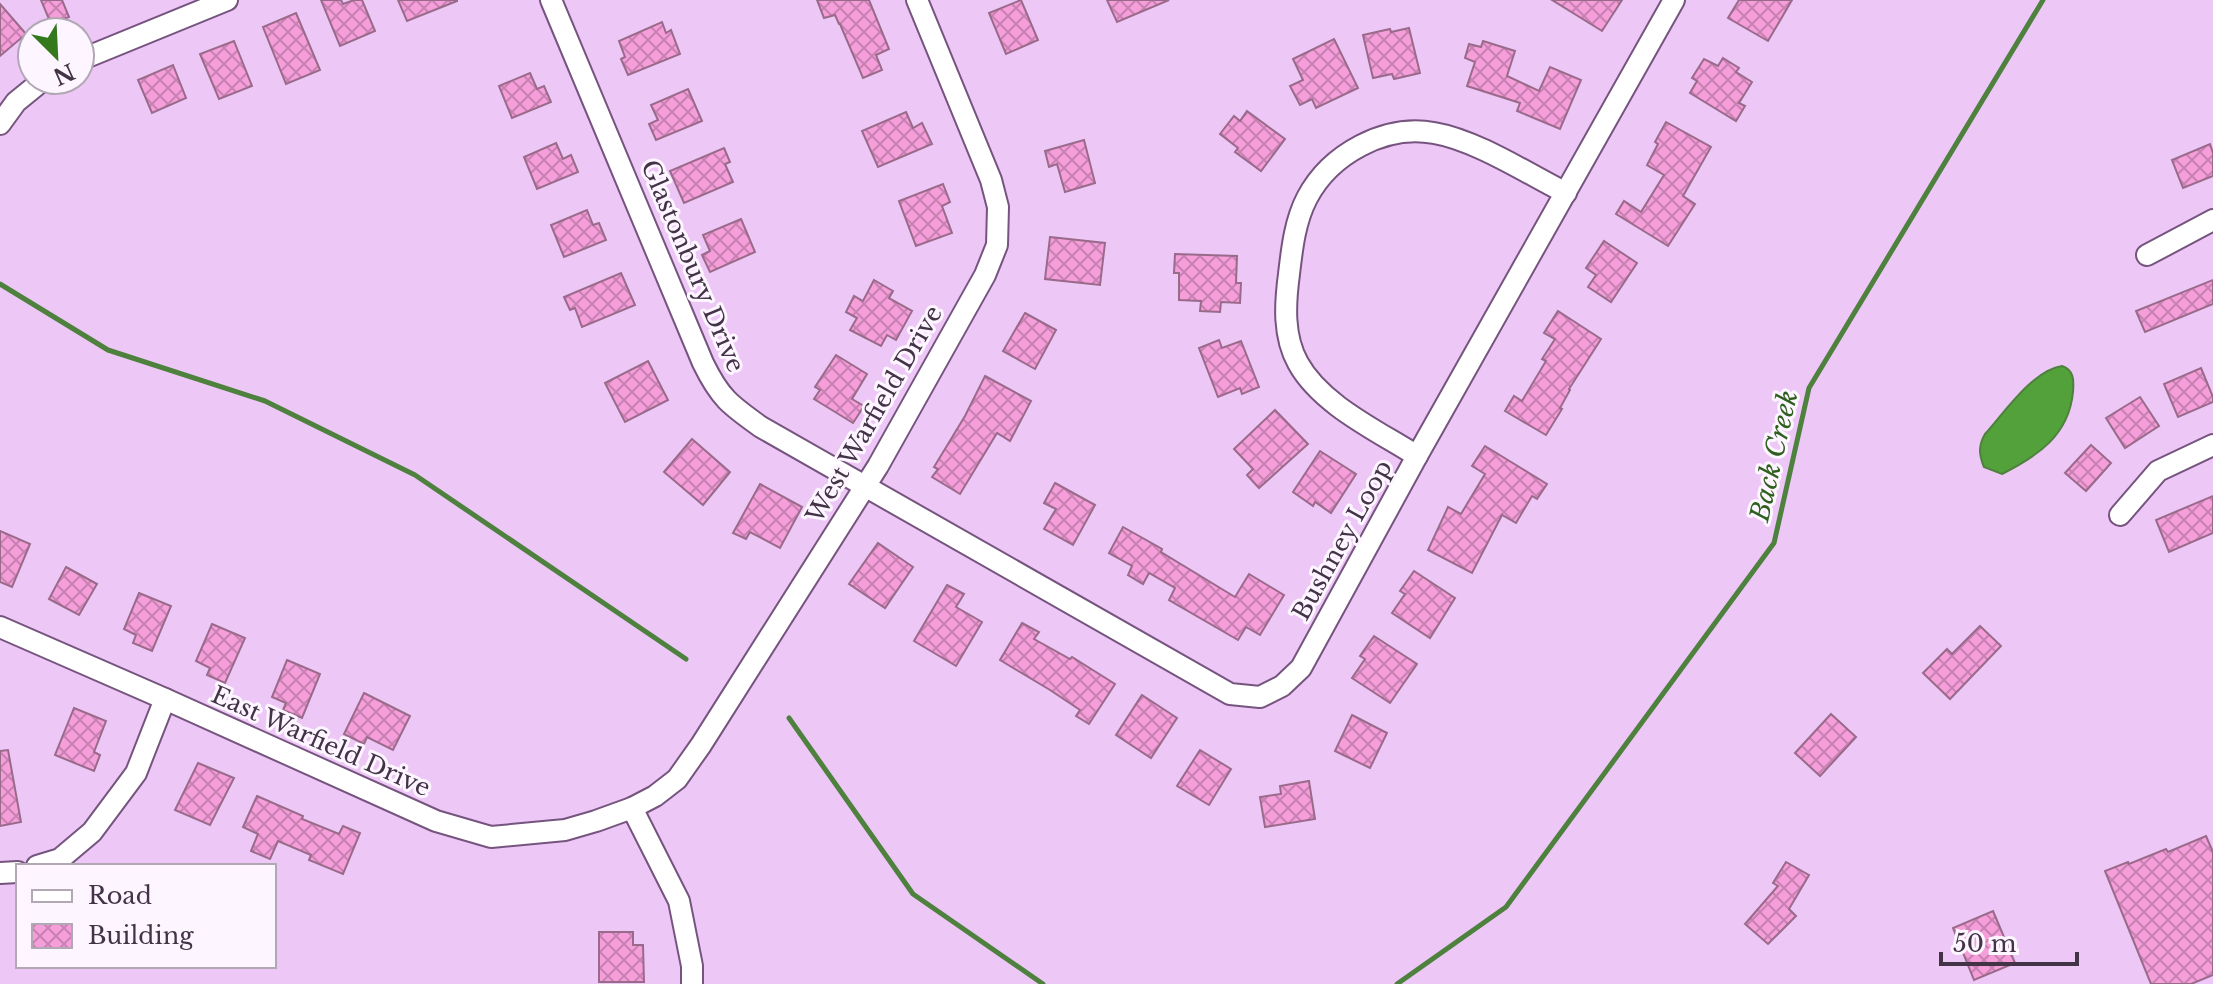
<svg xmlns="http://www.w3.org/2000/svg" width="2213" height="984" viewBox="0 0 2213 984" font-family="'Libre Baskerville',serif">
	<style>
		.water { fill: #53a13b; stroke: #4e803e; stroke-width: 2 }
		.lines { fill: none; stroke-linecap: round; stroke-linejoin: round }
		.stream { stroke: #4e803e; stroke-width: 5 }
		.building { fill: url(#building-cross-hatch); stroke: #9a6a8a; stroke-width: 2 }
		.minor-casing { stroke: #75547e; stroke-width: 24 }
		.minor { stroke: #fff; stroke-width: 20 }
		.labels { text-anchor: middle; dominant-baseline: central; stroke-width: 6; stroke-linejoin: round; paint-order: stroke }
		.street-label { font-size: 24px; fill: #423346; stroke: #fdf5ff }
		.water-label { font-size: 26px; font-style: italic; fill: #2d601c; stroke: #fdf5ff }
	</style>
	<defs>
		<pattern id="building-cross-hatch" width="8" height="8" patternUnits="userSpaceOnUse" patternTransform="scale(2)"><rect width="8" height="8" fill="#f59eda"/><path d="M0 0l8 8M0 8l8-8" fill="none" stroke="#c881b3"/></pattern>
	</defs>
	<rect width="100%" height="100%" fill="#edc8f7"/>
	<!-- water -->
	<path class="water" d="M2062,366C2074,370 2074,380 2073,392C2069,435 2038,456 2002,474L1984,467C1979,455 1978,446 1985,434C2004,413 2033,370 2062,366Z"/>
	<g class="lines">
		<!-- stream -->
		<g class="stream">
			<path d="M0,284L108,350L265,401L415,475L686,659"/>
			<path d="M789,718L913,894L1043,984"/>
			<path d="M1397,984L1506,907L1774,543L1809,388L2043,0"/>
		</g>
	</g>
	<!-- building -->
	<g class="building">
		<path d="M41,0H62L69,17L51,24Z"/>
		<path d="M321,0H341L343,4L354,0H362L375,31L340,46Z"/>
		<path d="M398,0H457V1L407,21Z"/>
		<path d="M817,0H869L889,49L876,55L882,70L863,78L840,24H839L835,15L824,18Z"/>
		<path d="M1021,0L1038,40L1006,54L989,13Z"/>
		<path d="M1107,0H1169L1117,22Z"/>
		<path d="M1552,0H1622L1602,31Z"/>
		<path d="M1739,0H1792L1768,41L1728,18Z"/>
		<path d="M0,4L26,34L0,56Z"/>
		<path d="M296,13L320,70L286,84L263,27Z"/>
		<path d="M662,22L666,33L671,30L680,54L628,75L621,59L625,57L619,41Z"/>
		<path d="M1409,28L1420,73L1394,79L1392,74L1373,78L1363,35L1390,29L1391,32Z"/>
		<path d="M1334,39L1358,88L1316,108L1312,99L1300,105L1290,86L1303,80L1293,59Z"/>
		<path d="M234,41L252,86L219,99L200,54Z"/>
		<path d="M1483,41L1515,51L1507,76L1539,91L1550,67L1581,80L1560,129L1517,111L1520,103L1467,86L1475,62L1465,58L1469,44L1481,47Z"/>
		<path d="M1723,58L1739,68L1736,72L1752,82L1739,103L1745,106L1736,121L1690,93L1697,81L1692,78L1704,59L1718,66Z"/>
		<path d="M173,65L186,98L152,113L138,80Z"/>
		<path d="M530,73L537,89L544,86L551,102L512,118L499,86Z"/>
		<path d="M688,89L702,121L656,140L649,124L658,120L651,105Z"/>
		<path d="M1247,111L1285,139L1261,171L1235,152L1238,148L1220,134L1234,116L1240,121Z"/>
		<path d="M906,112L913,128L922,123L932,144L878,167L862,131Z"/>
		<path d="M1666,122L1711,147L1683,196L1695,204L1668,246L1616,214L1624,201L1641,212L1664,175L1647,165L1658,144L1655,142Z"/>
		<path d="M1084,140L1095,183L1065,192L1057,164L1049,167L1045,151Z"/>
		<path d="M556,143L563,159L571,155L578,172L537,189L524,157Z"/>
		<path d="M2210,144L2213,153V176L2183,188L2172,160Z"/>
		<path d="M724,148L730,162L725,164L733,182L684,203L670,171Z"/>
		<path d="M943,184L950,202L942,206L952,233L916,246L899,201Z"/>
		<path d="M587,210L593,225L599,223L606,240L564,257L551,225Z"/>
		<path d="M741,219L755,252L710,272L702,255L710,251L703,235Z"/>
		<path d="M1050,237L1105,243L1100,285L1045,279Z"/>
		<path d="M1604,241L1637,263L1611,302L1588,287L1596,275L1586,268Z"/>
		<path d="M1175,254L1237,256L1236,283H1241L1240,303L1221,302L1220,312L1200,311L1201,301L1179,300V273H1174Z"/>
		<path d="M621,273L635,305L582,327L575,308L570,310L564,297Z"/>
		<path d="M874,280L893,291L889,298L912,311L896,340L887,335L881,346L850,330L857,318L846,312L854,296L863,301Z"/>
		<path d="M2213,280V304L2145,332L2136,311Z"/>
		<path d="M1558,311L1601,339L1569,389L1570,390L1560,408L1562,409L1546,435L1505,411L1514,396L1522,401L1546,361L1542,359L1555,339L1544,333Z"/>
		<path d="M1025,313L1056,330L1035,369L1003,351Z"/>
		<path d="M1219,340L1222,348L1241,341L1259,387L1242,394L1240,388L1218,397L1199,348Z"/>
		<path d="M836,355L867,374L852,399L864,406L853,423L814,399L820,390L815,387Z"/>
		<path d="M648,361L668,400L625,422L605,383Z"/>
		<path d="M2201,368L2213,397V402L2178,417L2164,384Z"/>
		<path d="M985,376L1031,401L1010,441L997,433L960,494L932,477L938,469L934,467L965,416Z"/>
		<path d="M2140,397L2159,426L2125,448L2106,418Z"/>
		<path d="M1275,410L1308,444L1259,488L1247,475L1253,469L1234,449Z"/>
		<path d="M692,439L730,472L703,505L664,472Z"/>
		<path d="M2091,445L2111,463L2086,491L2065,473Z"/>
		<path d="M1485,446L1547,484L1537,499L1532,496L1516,523L1502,515L1472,573L1428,550L1448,507L1461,514L1485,474L1472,466Z"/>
		<path d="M1320,451L1356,474L1331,513L1315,502L1313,506L1293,492Z"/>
		<path d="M1055,483L1095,505L1073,545L1044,529L1056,509L1044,503Z"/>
		<path d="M760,484L802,507L780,548L750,532L746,539L733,533Z"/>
		<path d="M2213,496V533L2169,552L2156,520Z"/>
		<path d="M1123,527L1162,549L1161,552L1235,597L1249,574L1284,595L1260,635L1246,627L1238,640L1169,600L1175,588L1149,573L1143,584L1128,575L1132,566L1109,553Z"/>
		<path d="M0,531L30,544L12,587L0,582Z"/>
		<path d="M878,543L913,567L885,608L849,584Z"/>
		<path d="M66,567L97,584L79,615L49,599Z"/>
		<path d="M1414,571L1455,598L1430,638L1392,613L1405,594L1400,591Z"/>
		<path d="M947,585L964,594L956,607L982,622L956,666L914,641Z"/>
		<path d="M139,593L171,606L152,651L133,643L136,635L124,629Z"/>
		<path d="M1022,623L1039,632L1034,639L1070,659L1072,657L1115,684L1089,724L1076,716L1080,710L1050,690L1000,660Z"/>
		<path d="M212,624L245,638L225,683L207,675L210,668L196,661Z"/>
		<path d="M1980,626L2001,646L1950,699L1923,673L1947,649L1952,654Z"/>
		<path d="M1374,636L1417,664L1390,703L1352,678L1365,659L1360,656Z"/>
		<path d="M287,660L320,674L302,718L283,710L286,703L272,697Z"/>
		<path d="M364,693L410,716L393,750L367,737L364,744L344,734Z"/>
		<path d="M1142,695L1177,718L1151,758L1116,735Z"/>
		<path d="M74,708L106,721L94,752L100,755L94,771L55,755Z"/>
		<path d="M1831,714L1856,737L1820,776L1795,753Z"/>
		<path d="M1352,715L1387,733L1370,768L1335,751Z"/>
		<path d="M8,750L21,822L0,826V751Z"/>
		<path d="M1200,750L1231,769L1209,805L1177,786Z"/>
		<path d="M198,763L234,778L210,825L175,810Z"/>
		<path d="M1309,781L1315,819L1265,827L1260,797L1281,794L1280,786Z"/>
		<path d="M257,796L303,816L302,819L339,834L343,826L360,833L343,874L309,860L311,855L278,841L270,859L251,851L258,834L243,827Z"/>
		<path d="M2206,836L2213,852V975L2191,984H2151L2105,871L2128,862L2129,864L2166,849L2168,852Z"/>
		<path d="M1786,862L1809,875L1789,909L1796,916L1768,944L1745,924L1778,886L1773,883Z"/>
		<path d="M1993,911L2015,963L1974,980L1953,928Z"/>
		<path d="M599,932H633V945H643L644,982H599Z"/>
	</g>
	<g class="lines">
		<defs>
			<g id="minor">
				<path d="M551,0L703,363C720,398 730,405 761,427L1230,694L1260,697L1282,686L1301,668L1417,456L1674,0"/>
				<path d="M80,60L227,0"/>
				<path d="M0,124L16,102L43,80"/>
				<path d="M2147,255L2213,220"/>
				<path d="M1417,456C1378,431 1321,405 1298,363C1283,336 1285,304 1289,274C1292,248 1295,221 1307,198C1330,154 1385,124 1434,133C1476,140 1528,174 1566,193"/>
				<path d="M2120,515L2158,471L2213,445"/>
				<path d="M0,627L165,699L436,821L491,837L565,830L596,821L632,808L655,796L677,779L701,745L878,466L985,275L997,245L998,207L991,180L917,0"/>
				<path d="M632,808L679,901L692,966V984"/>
				<path d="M37,866L60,859L92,832L136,773L165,699"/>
				<path d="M0,873L18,872"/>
			</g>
		</defs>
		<!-- minor casing -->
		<use href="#minor" class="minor-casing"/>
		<!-- minor -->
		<use href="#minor" class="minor"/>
	</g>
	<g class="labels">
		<!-- street labels -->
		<g class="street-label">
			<text transform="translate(693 266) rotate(67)">Glastonbury Drive</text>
			<text transform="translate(874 414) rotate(-60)">West Warfield Drive</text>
			<text transform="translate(1342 540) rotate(-61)">Bushney Loop</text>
			<text transform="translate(321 741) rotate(24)">East Warfield Drive</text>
		</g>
		<!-- water labels -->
		<g class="water-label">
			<text transform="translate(1774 456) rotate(-77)">Back Creek</text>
		</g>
	</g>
	<!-- legend -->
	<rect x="16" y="864" width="260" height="104" fill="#fdf5ff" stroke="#b2a7b5" stroke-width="2"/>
	<rect x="32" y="890" width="40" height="12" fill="#ffffff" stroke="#b2a7b5" stroke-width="2"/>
	<text x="88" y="904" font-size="24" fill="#423346">Road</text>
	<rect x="32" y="924" width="40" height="24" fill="url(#building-cross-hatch)" stroke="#b2a7b5" stroke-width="2"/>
	<text x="88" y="944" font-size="24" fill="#423346">Building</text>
	<!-- north arrow -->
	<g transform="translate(56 56) rotate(156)"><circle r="38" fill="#fdf5ff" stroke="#b2a7b5" stroke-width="2"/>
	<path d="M0-6L14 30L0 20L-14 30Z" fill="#347a1c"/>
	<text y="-12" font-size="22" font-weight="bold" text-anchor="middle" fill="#423346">N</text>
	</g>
	<!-- scale -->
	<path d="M1941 952v12h136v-12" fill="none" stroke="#423346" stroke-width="4"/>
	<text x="1953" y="952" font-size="24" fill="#423346" stroke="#fdf5ff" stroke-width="6" paint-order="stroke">50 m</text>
</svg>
